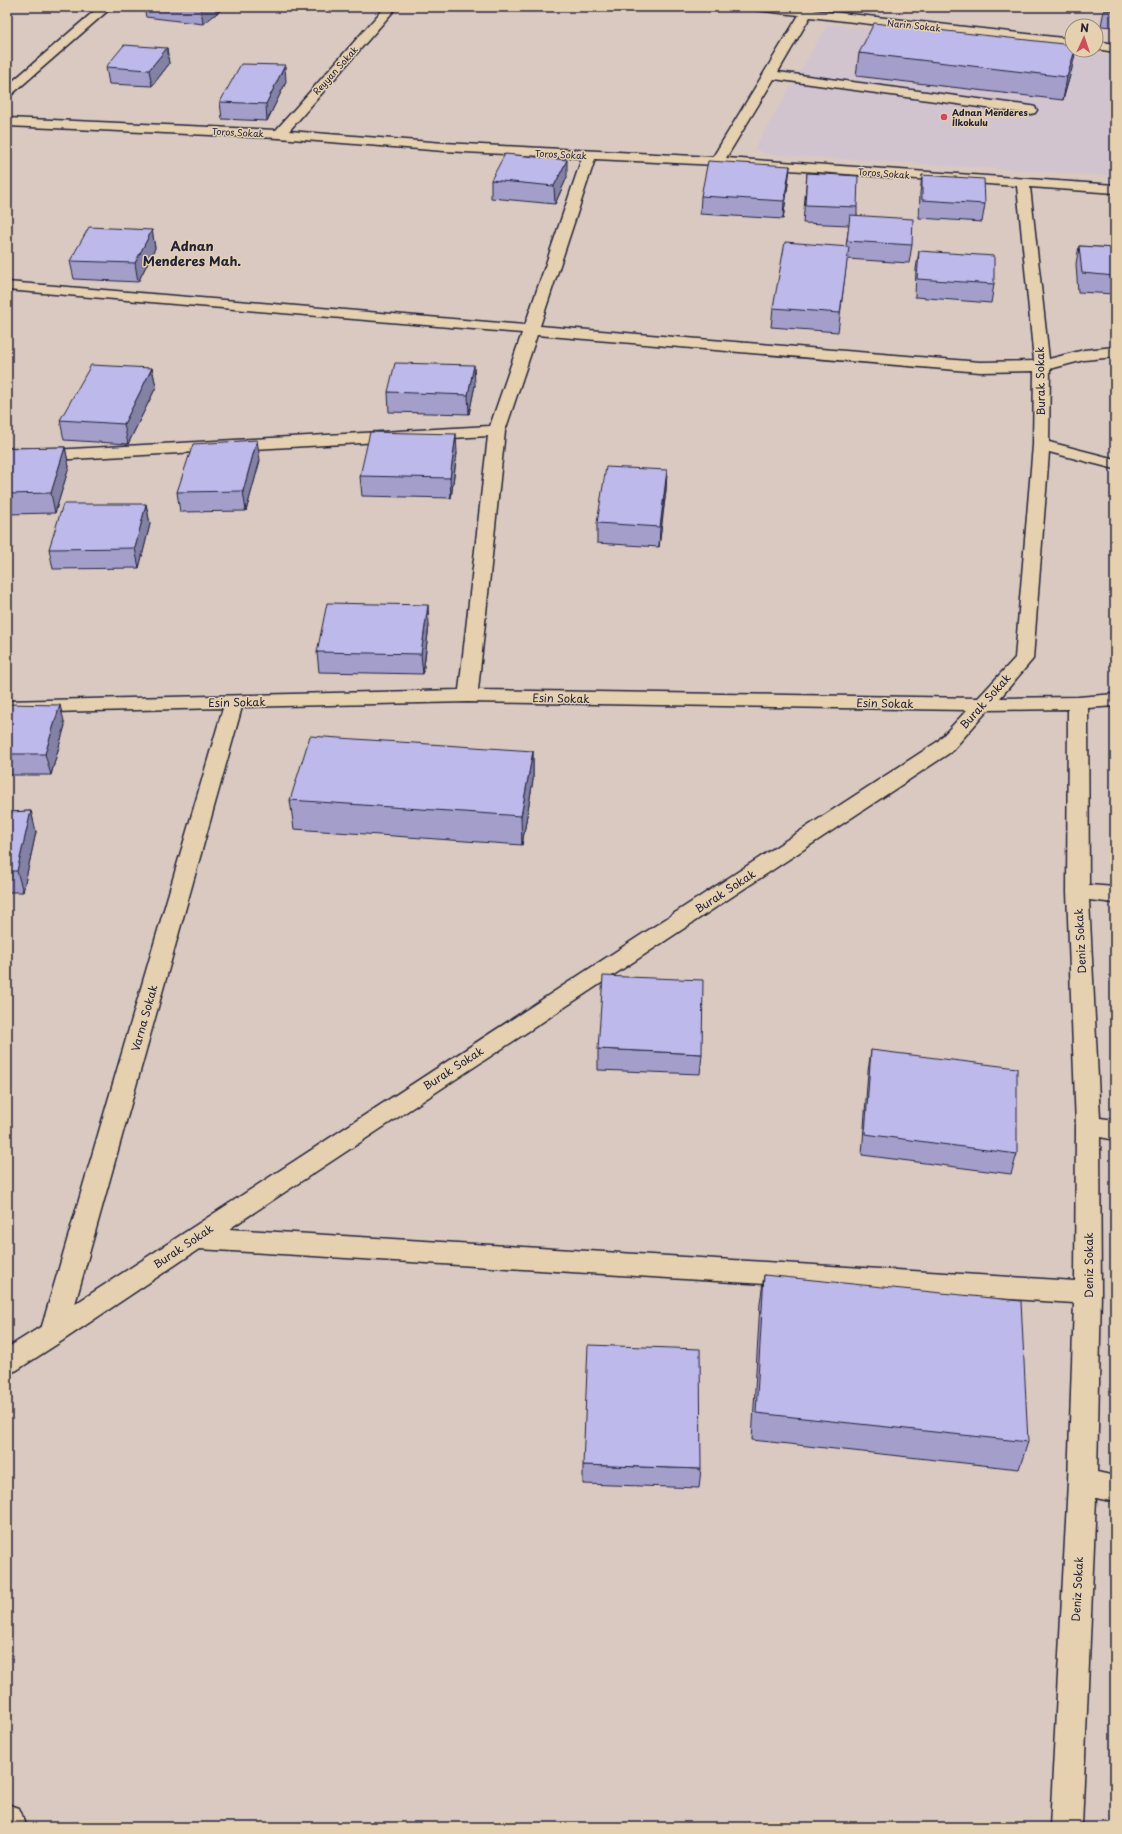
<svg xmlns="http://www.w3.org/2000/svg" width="1122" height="1834" viewBox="0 0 1122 1834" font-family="'Playpen Sans',sans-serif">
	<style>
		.built { fill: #d1c4ce }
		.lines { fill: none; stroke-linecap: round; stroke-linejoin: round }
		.minor-casing { stroke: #22223b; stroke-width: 3 }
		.minor { fill: #e5d0af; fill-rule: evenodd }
		.wall { fill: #a39fca; stroke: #22223b }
		.shaded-wall { fill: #8482a4; stroke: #22223b }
		.building { fill: #bdb9eb; stroke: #22223b }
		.poi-dot { fill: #d1495b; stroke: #e5d0af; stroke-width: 1.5 }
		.labels { text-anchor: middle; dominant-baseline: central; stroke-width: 3; stroke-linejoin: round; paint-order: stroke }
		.far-street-label { font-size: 9px; fill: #22223b; stroke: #e5d0af }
		.far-poi-label { font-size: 9px; font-weight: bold; fill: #22223b; stroke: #e5d0af; text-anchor: start }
		.street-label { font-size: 11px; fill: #22223b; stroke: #e5d0af }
		.far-district-label { font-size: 13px; font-weight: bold; fill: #22223b; stroke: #e5d0af }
	</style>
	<rect width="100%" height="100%" fill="#d9c9c1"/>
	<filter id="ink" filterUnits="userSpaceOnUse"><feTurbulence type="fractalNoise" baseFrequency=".025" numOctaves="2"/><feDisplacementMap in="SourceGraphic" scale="8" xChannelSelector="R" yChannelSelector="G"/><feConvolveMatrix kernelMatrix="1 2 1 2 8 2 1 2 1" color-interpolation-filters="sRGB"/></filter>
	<g filter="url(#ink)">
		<!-- built -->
		<path class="built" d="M828,24L1115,56V176L768,154L754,149Z"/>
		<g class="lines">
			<defs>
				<g id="minor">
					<path d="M99,7H112L11,95L7,96V86Z"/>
					<path d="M385,7H397L289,131L444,143L713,157L799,15L755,10L749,7H785L803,9L804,7H816L814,10L1072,39V47L810,17L778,72L1031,106L1035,107L1037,110L1035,113L1031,114L774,79L726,158L1115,185V193L1030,187L1049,359L1084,350L1115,347V357L1084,360L1050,369L1049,442L1115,459V469L1049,452L1033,659L1000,698L1078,697L1115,694V706L1088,708L1089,885L1115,887V903L1089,900L1100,1118L1115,1120V1140L1100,1137L1101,1293L1097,1472L1115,1476V1502L1096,1498L1082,1827H1050L1068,1482L1074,1303L199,1249L62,1341L17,1370L7,1374V1348L42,1326L223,708L7,713V701L459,690L488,436L53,460L7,458V448L53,450L490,426L522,333L7,290V282L525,325L582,158L444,151L279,138L7,126V118L276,130ZM595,159L717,165L1017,186L1034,361L980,362L540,326ZM537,335L980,372L1034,371L1033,445L1015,658L978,698L478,690L505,431ZM468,702L967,710L937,742L75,1304L242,707ZM1068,709L1067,892L1076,1126L1075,1281L229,1229L951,752L988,710Z"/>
					<path d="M1096,41L1115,44V52L1096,49Z"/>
					<path d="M7,1804L19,1808L27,1827H7Z"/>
				</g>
			</defs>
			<!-- minor casing -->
			<use href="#minor" class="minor-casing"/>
			<!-- minor -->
			<use href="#minor" class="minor"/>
		</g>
		<!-- wall -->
		<g class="wall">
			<path d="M144,7H220L221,10L203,24L146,17Z"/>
			<path d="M353,7H371L370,9Z"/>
			<path d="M1115,7V27L1101,26L1104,10Z"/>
			<path d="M167,48L169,64L152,86L109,84L106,67Z"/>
			<path d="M859,53L1072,68L1063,100L856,76Z"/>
			<path d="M286,82L267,121L222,119L220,102Z"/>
			<path d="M790,166L788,184L783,219L700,214L701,196Z"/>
			<path d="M807,173L857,207V215L912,245L909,263L847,259L838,332L771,327L773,308L846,246L849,225L803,223Z"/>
			<path d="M922,175L985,204L982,222L919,218L920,193Z"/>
			<path d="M567,177L555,204L491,198V180Z"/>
			<path d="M152,230L155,248L138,282L74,279L70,261Z"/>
			<path d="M1079,246L1115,248V294L1078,292L1076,264Z"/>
			<path d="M919,251L994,284L991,303L915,297L916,269Z"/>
			<path d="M152,368L156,387L128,444L64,440L60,420Z"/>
			<path d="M475,385L469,414L389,412L388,392Z"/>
			<path d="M65,447L69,467L55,513L7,514V448Z"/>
			<path d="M457,453L451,498L362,496L360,476Z"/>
			<path d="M260,460L246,511L180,512L177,492Z"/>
			<path d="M667,470L666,490L659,547L597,543V523Z"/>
			<path d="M146,504L150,524L139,568L53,569L49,549Z"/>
			<path d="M429,625L423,674L319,672L317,652Z"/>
			<path d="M7,704L65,725L51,775H7Z"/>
			<path d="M533,751V780L522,845L294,829L290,800Z"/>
			<path d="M31,811L36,832L23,892H7V812Z"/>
			<path d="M598,1049L702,1054L700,1074L598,1070Z"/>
			<path d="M871,1050L1017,1154L1011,1174L862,1155L868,1071Z"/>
			<path d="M764,1275L1028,1442L1019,1469L752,1440L760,1303Z"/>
			<path d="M583,1465L701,1469L699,1488L583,1484Z"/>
		</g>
		<!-- shaded-wall -->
		<g class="shaded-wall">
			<path d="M203,7H220L221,10L203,24L201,8Z"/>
			<path d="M167,48L169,64L152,86L149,70Z"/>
			<path d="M1075,50H1076L1072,68L1063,100L1067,77Z"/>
			<path d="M285,65L286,82L267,121L266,104Z"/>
			<path d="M567,160V177L555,204L554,186Z"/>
			<path d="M790,166L788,184L783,219L784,201Z"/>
			<path d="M152,230L155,248L138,282L135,263Z"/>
			<path d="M474,365L475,385L469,414L468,395Z"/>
			<path d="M152,368L156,387L128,444L124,424Z"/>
			<path d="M456,434L457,453L451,498L450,478Z"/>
			<path d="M257,440L260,460L246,511L243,491Z"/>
			<path d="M65,447L69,467L55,513L51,493Z"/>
			<path d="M667,470L666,490L659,547L660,527Z"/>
			<path d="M146,504L150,524L139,568L135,548Z"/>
			<path d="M428,605L429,625L423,674L421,654Z"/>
			<path d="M60,705L65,725L51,775L45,754Z"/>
			<path d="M533,751V780L522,845L521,816Z"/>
			<path d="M31,811L36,832L23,892L17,871Z"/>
		</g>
		<!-- building -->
		<g class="building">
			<path d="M191,7H203L201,8Z"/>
			<path d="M1105,7H1115V11L1104,10Z"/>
			<path d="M874,23L1072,45V50H1075L1067,77L859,53Z"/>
			<path d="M124,45L167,48L149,70L106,67Z"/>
			<path d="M241,64L285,65L266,104L220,102Z"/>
			<path d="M505,154L567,160L554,186L491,180Z"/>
			<path d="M708,161L790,166L784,201L701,196Z"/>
			<path d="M807,173L858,176L857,207L805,205Z"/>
			<path d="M922,175L984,179L985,204L922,200Z"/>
			<path d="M850,215L913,219L912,245L847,241Z"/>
			<path d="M89,227L152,230L135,263L70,261Z"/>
			<path d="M785,242L849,247L840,313L773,308Z"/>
			<path d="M1079,246L1115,248V276L1082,273Z"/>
			<path d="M919,251L994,256V284L917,279Z"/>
			<path d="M395,363L474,365L468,395L388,392Z"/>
			<path d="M91,365L152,368L124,424L60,420Z"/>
			<path d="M370,432L456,434L450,478L360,476Z"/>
			<path d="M257,440L243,491L177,492L193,444Z"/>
			<path d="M65,447L51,493L7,494V448Z"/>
			<path d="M606,467L667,470L660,527L597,523Z"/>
			<path d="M63,504H146L135,548L49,549Z"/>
			<path d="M327,603L428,605L421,654L317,652Z"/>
			<path d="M7,704L60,705L45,754H7Z"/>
			<path d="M310,736L533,751L521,816L290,800Z"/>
			<path d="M31,811L17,871H7V812Z"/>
			<path d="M603,976L703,980L702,1054L598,1049Z"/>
			<path d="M871,1050L1017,1068V1154L865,1134Z"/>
			<path d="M764,1275L1021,1301L1028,1442L756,1413Z"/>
			<path d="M588,1345L700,1349L701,1469L583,1465Z"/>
		</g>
	</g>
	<!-- markers -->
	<circle class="poi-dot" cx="944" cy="117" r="4"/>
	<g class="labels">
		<!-- far-street labels -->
		<g class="far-street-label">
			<text transform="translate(914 25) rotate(6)">Narin Sokak</text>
			<text transform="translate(335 70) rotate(-48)">Reyyan Sokak</text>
			<text transform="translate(238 132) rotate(3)">Toros Sokak</text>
			<text transform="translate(561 154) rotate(3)">Toros Sokak</text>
			<text transform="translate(884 173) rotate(4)">Toros Sokak</text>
		</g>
		<!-- far-poi labels -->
		<g class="far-poi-label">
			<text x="952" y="112">Adnan Menderes<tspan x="952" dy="10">İlkokulu</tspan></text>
		</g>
		<!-- street labels -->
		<g class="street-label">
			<text transform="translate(1040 381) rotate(-91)">Burak Sokak</text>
			<text transform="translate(561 698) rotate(1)">Esin Sokak</text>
			<text transform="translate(985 701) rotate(-48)">Burak Sokak</text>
			<text transform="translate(237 702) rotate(-1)">Esin Sokak</text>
			<text transform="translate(885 703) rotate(1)">Esin Sokak</text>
			<text transform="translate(725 891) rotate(-33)">Burak Sokak</text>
			<text transform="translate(1080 941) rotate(-93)">Deniz Sokak</text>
			<text transform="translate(144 1018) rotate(-74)">Varna Sokak</text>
			<text transform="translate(453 1068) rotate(-33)">Burak Sokak</text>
			<text transform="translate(183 1246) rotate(-34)">Burak Sokak</text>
			<text transform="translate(1088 1265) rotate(-90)">Deniz Sokak</text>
			<text transform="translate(1077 1589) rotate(-87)">Deniz Sokak</text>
		</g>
		<!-- far-district labels -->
		<g class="far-district-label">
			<text x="192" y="245">Adnan<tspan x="192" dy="15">Menderes Mah.</tspan></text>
		</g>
	</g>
	<!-- margin -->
	<rect width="1122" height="1834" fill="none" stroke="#e5d0af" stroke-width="24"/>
	<rect x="12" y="12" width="1098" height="1810" fill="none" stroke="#22223b" stroke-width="1.5" filter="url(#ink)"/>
	<!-- north arrow -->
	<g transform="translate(1084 38) rotate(3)"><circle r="19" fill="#e5d0af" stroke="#978a81"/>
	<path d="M0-3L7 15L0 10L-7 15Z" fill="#d1495b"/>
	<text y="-6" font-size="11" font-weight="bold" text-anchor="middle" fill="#22223b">N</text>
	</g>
</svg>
